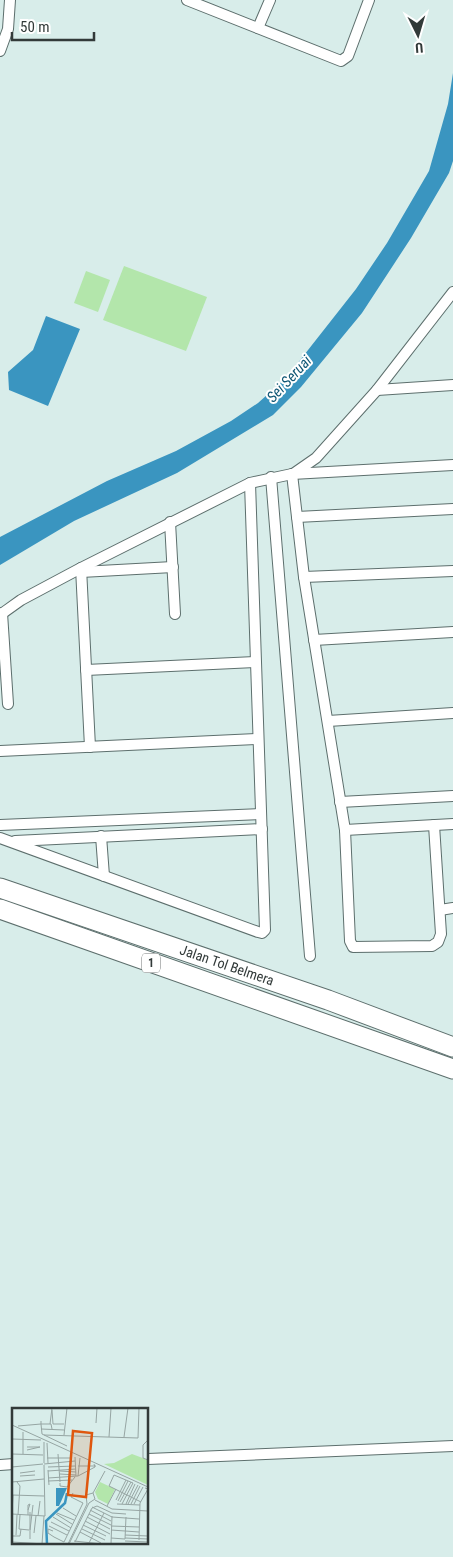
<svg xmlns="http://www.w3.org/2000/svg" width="453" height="1557" viewBox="0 0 453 1557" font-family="'Roboto Condensed',sans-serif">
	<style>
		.green { fill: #b3e6ab }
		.water { fill: #3a95c0 }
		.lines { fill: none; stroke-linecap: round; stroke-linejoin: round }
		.street-casing { stroke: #5d6f6d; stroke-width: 12 }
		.highway-casing { stroke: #5d6f6d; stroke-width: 21 }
		.street { stroke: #fff; stroke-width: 10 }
		.highway { stroke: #fff; stroke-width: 19 }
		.labels { text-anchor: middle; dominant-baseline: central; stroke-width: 4; stroke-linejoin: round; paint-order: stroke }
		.shield { fill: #fff; stroke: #707574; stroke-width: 1 }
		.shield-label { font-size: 12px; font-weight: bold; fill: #323a39 }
		.street-label { font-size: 14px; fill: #323a39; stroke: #fff }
		.water-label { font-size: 15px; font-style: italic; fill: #105775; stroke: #fff }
		.inset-river { fill: none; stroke: #3a95c0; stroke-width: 2.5 }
		.inset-road { fill: none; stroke: #96a5a3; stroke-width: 1 }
		.view { fill: #df570e; fill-opacity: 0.15; stroke: #df570e; stroke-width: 2.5 }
		.inset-edge { fill: none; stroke: #323a39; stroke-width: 2.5 }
	</style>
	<rect width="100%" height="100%" fill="#d8edea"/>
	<!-- green -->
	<g class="green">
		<path d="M124,266L207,297L186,351L103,320Z"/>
		<path d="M86,271L110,280L98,312L74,303Z"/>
	</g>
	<!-- water -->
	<g class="water">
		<path d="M453,73V161L449,173L411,238L362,313L301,387L273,415L177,473L74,521L0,565V537L107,481L176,451L231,421L258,403L286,378L356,289L387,243L429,171L448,104Z"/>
		<path d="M46,316L80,329L48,406L9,390L8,372L33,350Z"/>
	</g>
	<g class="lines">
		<defs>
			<g id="street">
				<path d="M187,0L341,61L348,56L369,0"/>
				<path d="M258,28L270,0"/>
				<path d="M0,51L8,29L10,0"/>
				<path d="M377,390L453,385"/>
				<path d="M292,474L304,577L345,830L350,941L353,947L432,946L438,942L441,934L434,825"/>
				<path d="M293,474L316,458L377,390L453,292"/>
				<path d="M271,477L310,956"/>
				<path d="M297,517L453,509"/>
				<path d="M170,522L175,614"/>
				<path d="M81,568L90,747"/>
				<path d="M81,572L173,567"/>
				<path d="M304,577L453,571"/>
				<path d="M2,613L8,704"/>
				<path d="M0,615L21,600L81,568L250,483L292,474L453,465"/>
				<path d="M314,640L453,632"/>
				<path d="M86,670L255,662"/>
				<path d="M328,721L453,713"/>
				<path d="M0,751L258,739"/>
				<path d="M340,802L453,796"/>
				<path d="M0,825L261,814"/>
				<path d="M345,830L453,824"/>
				<path d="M101,836L104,876"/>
				<path d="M0,838L258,932L262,933L265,930L250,483"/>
				<path d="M15,841L262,829"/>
				<path d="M440,910L453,908"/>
				<path d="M148,1459L453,1446"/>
				<path d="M0,1465L14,1464"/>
			</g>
			<g id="highway">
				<path d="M0,888L328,1000L453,1047"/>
				<path d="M0,909L453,1069"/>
			</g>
		</defs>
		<!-- street casing -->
		<use href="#street" class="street-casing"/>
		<!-- highway casing -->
		<use href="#highway" class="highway-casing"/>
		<!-- street -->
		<use href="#street" class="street"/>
		<!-- highway -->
		<use href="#highway" class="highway"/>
	</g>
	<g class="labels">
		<!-- shield labels -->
		<rect class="shield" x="142" y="953.5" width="18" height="19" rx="4"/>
		<g class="shield-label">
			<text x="151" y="963">1</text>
		</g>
		<!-- street labels -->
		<g class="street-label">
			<text transform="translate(227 965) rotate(19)">Jalan Tol Belmera</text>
		</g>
		<!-- water labels -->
		<g class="water-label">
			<text transform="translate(289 379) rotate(-47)">Sei Seruai</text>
		</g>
	</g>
	<!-- overview -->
	<g transform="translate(12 1408)">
		<rect width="136" height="136" fill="#d8edea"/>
		<path d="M120,46L136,52V77L92,56L102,55ZM88,74L103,81L96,96L86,91L83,84Z" fill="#b3e6ab"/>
		<path d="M44,80H55L47,98H44Z" fill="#3a95c0"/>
		<path class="inset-river" d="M35,136L34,113L53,95L55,85"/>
		<path class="inset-road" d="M40,2L41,16H52M29,13V16H39L40,21M84,15L85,0M38,16L40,0M0,17L136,79M6,18L29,16L30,26L55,38M29,21L52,22M32,27L126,30L127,0M52,27L55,0M97,29L99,0M112,29L116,0M0,31L29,32M136,32L131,37V50L136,52M35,35L36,55M15,39H28L15,42M0,46L31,47M11,46V24M46,46L48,74M63,49L64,68M35,50H59M32,55V34M32,56L63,53M66,58H84M0,59L31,56M36,59L63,58M36,62L37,77M36,63L64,61M48,63L64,64M8,65L23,63M48,66L64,67M102,67L121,75M102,67L97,78L129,94M8,68L23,67M66,68L68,50M36,70L66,68L83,59L82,56M36,73L60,72M0,74L32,71M5,74L8,78L6,107M48,75V78L55,79L63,69M81,85L93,63M0,87L32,88M83,92L100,101L136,103M104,92L114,72M106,93L116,73M108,94L119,74M105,96L128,97M110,96L121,75M114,96L123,76M116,96L126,77M119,96L128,78M122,96L131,79M95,98L104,81M80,99L100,109L127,111M51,100L64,108M78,102L99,113M0,105L1,87M45,105L62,112M0,106L33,108L32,57M44,106L60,116M77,106L99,117M8,107L7,121L17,122M16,107V97L18,96L16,102M26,108L28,93M41,109L59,120M75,109L98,121M73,113L98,126M39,114L57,123M71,117L94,128M37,118L55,127M99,118L127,119M70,121L93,132M18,122L21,97M99,122L127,124M41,123L36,121V125L42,129M68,124L89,135M22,125L24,108M4,127L5,107M113,127L136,128M0,128H8L9,121M42,129L52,134L71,95L59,89L61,85M99,130L113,131L114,109M113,130L136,131M18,131V104M127,132L128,95L136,81L133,80M62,133L90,136M113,133L136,134M0,134L33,136M63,134L80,100L85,98L100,105L114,106M77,135L92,105M30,136L32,108M56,136L75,96L74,87L81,85L83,91L77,95L57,136M99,136L100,108"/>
		<path class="view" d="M61,23L80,25L74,89L56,87Z"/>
		<rect width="136" height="136" class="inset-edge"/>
	</g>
	<!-- north arrow -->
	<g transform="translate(418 35) rotate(175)" stroke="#ffffff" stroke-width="4" paint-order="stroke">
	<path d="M0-4L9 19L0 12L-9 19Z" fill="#323a39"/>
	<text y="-8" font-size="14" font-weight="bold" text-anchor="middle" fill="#323a39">U</text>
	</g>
	<!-- scale -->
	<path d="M12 32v8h82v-8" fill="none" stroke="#323a39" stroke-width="2.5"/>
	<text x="20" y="32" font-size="15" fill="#323a39" stroke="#ffffff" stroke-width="4" paint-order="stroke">50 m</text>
</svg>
